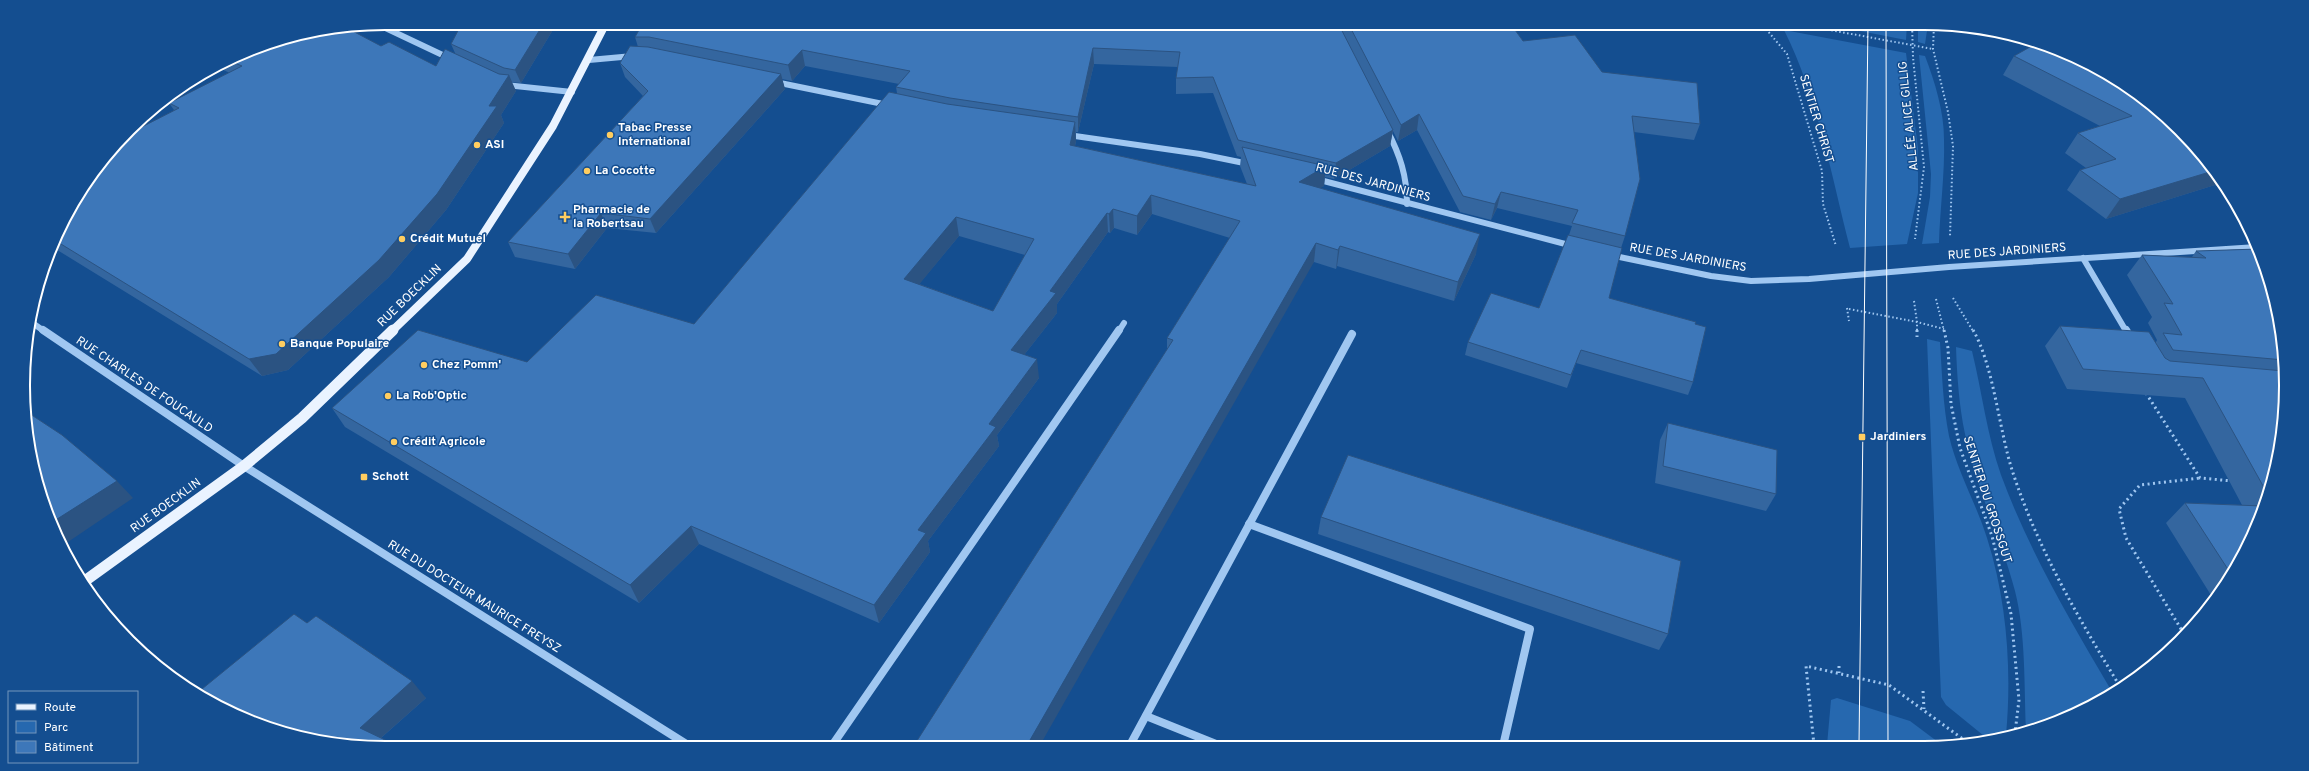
<svg xmlns="http://www.w3.org/2000/svg" width="2309" height="771" viewBox="0 0 2309 771" font-family="Overpass,sans-serif">
	<style>
		.green { fill: #2668af }
		.lines { fill: none; stroke-linecap: round; stroke-linejoin: round }
		.path-far1 { stroke: #a0c7f1; stroke-width: 2; stroke-dasharray: 1.5 2.5; stroke-linecap: butt }
		.path { stroke: #a0c7f1; stroke-width: 3; stroke-dasharray: 2 3.5; stroke-linecap: butt }
		.minor-far1 { stroke: #a0c7f1; stroke-width: 6 }
		.minor { stroke: #a0c7f1; stroke-width: 8 }
		.major-far1 { stroke: #eaf3ff; stroke-width: 8 }
		.major { stroke: #eaf3ff; stroke-width: 11 }
		.tram { stroke: #fff; stroke-width: 1 }
		.wall { fill: #34669f; fill-rule: evenodd }
		.shaded-wall { fill: #2b5382 }
		.building { fill: #3d77b9; stroke: #2b5382; fill-rule: evenodd }
		.poi-dot { fill: #ffcd60; stroke: #144e90; stroke-width: 1.5 }
		.labels { text-anchor: middle; dominant-baseline: central; stroke-width: 3; stroke-linejoin: round; paint-order: stroke }
		.street-label { font-size: 12px; fill: #fff; stroke: #144e90 }
		.poi-label { font-size: 12px; font-weight: bold; fill: #fff; stroke: #144e90; text-anchor: start }
		.rim { fill: none; stroke: #fff; stroke-width: 2 }
	</style>
	<rect width="100%" height="100%" fill="#144e90"/>
	<!-- green -->
	<g class="green">
		<path d="M1855,23H1907L1906,40L1855,30Z"/>
		<path d="M1918,23L1928,24L1925,44L1918,42Z"/>
		<path d="M1784,30L1906,53L1918,149V193L1907,244L1850,248C1831,174 1818,98 1784,30Z"/>
		<path d="M1919,55L1925,56C1935,82 1944,112 1944,139C1945,174 1940,208 1939,243L1922,244L1930,197L1931,174Z"/>
		<path d="M1927,339L1940,342C1942,374 1943,405 1949,436C1957,471 1976,503 1987,538C2007,601 2012,670 2006,735L1989,740L1946,705L1941,697Z"/>
		<path d="M1956,347L1972,351C1982,392 1987,435 2001,475C2029,551 2070,620 2111,690L2062,720L2026,730C2024,685 2026,635 2015,591C2001,538 1976,488 1965,434C1959,405 1957,376 1956,347Z"/>
		<path d="M1837,698L1910,721L1942,745H1827L1831,700Z"/>
	</g>
	<g class="lines">
		<!-- path-far1 -->
		<g class="path-far1">
			<path d="M1761,23L1787,54L1822,171L1823,204L1836,246"/>
			<path d="M1792,23L1933,49"/>
			<path d="M1912,23L1913,57L1924,167L1915,239"/>
			<path d="M1934,24L1933,49L1948,112L1953,146L1950,236"/>
			<path d="M1953,298L1973,331"/>
			<path d="M1936,299L1944,331"/>
			<path d="M1914,301L1917,322L1944,329"/>
			<path d="M1847,308L1849,321"/>
			<path d="M1849,309L1917,322V331"/>
		</g>
		<!-- path -->
		<g class="path">
			<path d="M1917,330V337"/>
			<path d="M1944,330L1948,348L1951,404L1960,448L1992,536L2011,614L2019,700L2015,733"/>
			<path d="M1973,330C1994,366 1999,431 2013,473C2038,549 2078,617 2119,685"/>
			<path d="M2146,393L2200,478L2232,481"/>
			<path d="M2184,634L2126,538L2119,509L2140,485L2200,478"/>
			<path d="M1839,666V673"/>
			<path d="M1923,691L1924,709"/>
			<path d="M1814,745L1806,666L1889,685L1971,745"/>
		</g>
		<!-- minor-far1 -->
		<g class="minor-far1">
			<path d="M377,24L451,59"/>
			<path d="M589,60L633,56"/>
			<path d="M775,82L888,105"/>
			<path d="M505,85L572,92"/>
			<path d="M1387,130C1400,155 1407,176 1407,204"/>
			<path d="M1068,135L1200,154L1249,164"/>
			<path d="M1316,179L1573,246"/>
			<path d="M1610,255L1711,276L1751,281L1809,279L1949,267L2257,247"/>
			<path d="M2083,258L2126,331"/>
			<path d="M31,322L44,331"/>
			<path d="M1119,331L1124,323"/>
		</g>
		<!-- minor -->
		<g class="minor">
			<path d="M43,330L244,466L691,747"/>
			<path d="M2126,330L2130,337"/>
			<path d="M1249,524L1530,629L1503,746"/>
			<path d="M1146,716L1221,746"/>
			<path d="M831,747L1119,330"/>
			<path d="M1129,747L1352,334"/>
		</g>
		<!-- major-far1 -->
		<path class="major-far1" d="M392,331L467,259L553,126L606,23"/>
		<!-- major -->
		<path class="major" d="M82,583L244,466L302,418L393,330"/>
		<!-- tram -->
		<g class="tram">
			<path d="M1886,23L1888,745"/>
			<path d="M1859,745L1868,23"/>
		</g>
	</g>
	<!-- wall -->
	<g class="wall">
		<path d="M557,23L521,83L511,82L516,91L501,115L504,123L446,210L389,277L288,370L262,376L54,248L60,225L174,110L169,103L230,73L219,68L247,51L381,46L436,66L455,53L451,44Z"/>
		<path d="M1338,23H1510L1523,41L1602,72L1700,124L1694,140L1634,132L1625,236L1621,248L1609,298L1693,382L1688,395L1576,363L1567,388L1465,355L1468,342L1539,308L1569,235L1572,226L1497,208L1491,220L1460,212L1417,130L1398,141L1393,131L1390,146L1334,179L1325,177L1324,186L1319,188L1476,254L1454,301L1337,266L1336,269L1314,262L1167,350V338L1230,238L1152,214L1137,235L1114,228L1110,233L1108,232L1057,304V313L1024,355L1039,378L997,435L999,446L928,541L930,552L879,623L699,544L639,603L345,427L332,408L527,362L694,324L897,93L896,87L899,84L805,66L792,81L782,79L785,89L656,233L607,228L575,269L515,257L508,242L643,96L625,77L620,63L638,47L635,37L1338,23L1364,74ZM1094,64L1178,67L1176,78V94L1213,93L1237,156L1241,157L1240,166L1247,184L1075,146L1076,141V132H1078ZM959,236L1025,255L993,311L919,284Z"/>
		<path d="M2014,56L2196,146L2229,193L2215,185L2106,219L2067,190L2080,170L2086,168L2065,153L2078,133L2100,126L2003,75Z"/>
		<path d="M2258,249L2283,338L2285,409L2274,479L2225,587L2214,600L2166,523L2185,503L2242,505L2185,398L2067,389L2045,346L2060,326L2156,342L2157,340L2148,323L2152,317L2127,275L2142,255L2192,257L2196,251Z"/>
		<path d="M1668,423L1776,494L1766,511L1655,483L1660,440Z"/>
		<path d="M1321,517L1668,634L1659,650L1318,534Z"/>
		<path d="M307,623L426,698L381,738L292,736L216,701L202,689Z"/>
	</g>
	<!-- shaded-wall -->
	<g class="shaded-wall">
		<path d="M544,23H557L521,83L515,70Z"/>
		<path d="M1093,48L1094,64L1078,132V117Z"/>
		<path d="M802,50L805,66L792,81L788,65Z"/>
		<path d="M781,74L785,89L656,233L650,219Z"/>
		<path d="M509,75L516,91L501,115L504,123L446,210L389,277L288,370L262,376L249,359L489,106Z"/>
		<path d="M1419,114L1417,130L1398,141L1401,125Z"/>
		<path d="M1075,122L1076,141L1071,164L1070,145Z"/>
		<path d="M1393,130L1390,146L1334,179L1336,163Z"/>
		<path d="M1326,166L1324,186L1297,201L1299,182Z"/>
		<path d="M2213,171L2220,179L2215,185L2106,219L2120,199Z"/>
		<path d="M1501,192L1497,208L1491,220L1495,204Z"/>
		<path d="M1151,195L1152,214L1137,235V216Z"/>
		<path d="M1113,209L1114,228L1110,233L1109,214Z"/>
		<path d="M601,213L607,228L575,269L568,254Z"/>
		<path d="M1107,213L1108,232L1057,304V313L1013,369L1011,350L1050,291Z"/>
		<path d="M956,217L959,236L908,298L904,279Z"/>
		<path d="M1480,234L1476,254L1454,301L1458,282Z"/>
		<path d="M1316,243L1314,262L1039,747H1026Z"/>
		<path d="M1340,246L1337,266L1336,269L1338,250Z"/>
		<path d="M1037,359L1039,378L997,435L999,446L928,541L930,552L879,623L874,605L918,530L989,424Z"/>
		<path d="M117,481L133,498L65,544L54,521Z"/>
		<path d="M691,526L699,544L639,603L630,585Z"/>
		<path d="M412,681L426,698L374,744L360,728Z"/>
	</g>
	<!-- building -->
	<g class="building">
		<path d="M462,23H544L515,70L504,68L451,44Z"/>
		<path d="M643,23H1338L1393,130L1336,163L1238,140L1213,77L1176,78L1180,52L1093,48L1078,117L950,98L896,87L910,71L802,50L788,65L649,37H635Z"/>
		<path d="M1348,23H1510L1523,41L1575,35L1602,72L1697,83L1700,124L1632,116L1640,179L1625,236L1572,223L1578,210L1501,192L1495,204L1463,196L1419,114L1401,125Z"/>
		<path d="M345,27L381,46L389,42L436,66L445,49L499,74L509,75L489,106H497L437,194L379,260L276,354L249,359L56,241L60,225L98,165L126,135L179,108L169,103L242,66L230,61L247,51L315,30Z"/>
		<path d="M2037,43L2084,60L2144,98L2196,146L2213,171L2120,199L2080,170L2116,159L2078,133L2132,116L2014,56Z"/>
		<path d="M630,46L648,47L781,74L650,219L601,213L568,254L508,242L648,91L620,63Z"/>
		<path d="M889,92L947,104L1075,122L1070,145L1256,186L1242,147L1326,166L1299,182L1480,234L1458,282L1340,246L1338,250L1316,243L1026,747H913L1173,340L1167,338L1240,221L1151,195L1137,216L1113,209L1109,214L1107,213L1050,291L1056,293L1011,350L1037,359L989,424L996,427L918,530L926,533L874,605L691,526L630,585L332,408L418,330L527,362L596,295L694,324ZM956,217L1034,239L993,311L904,279Z"/>
		<path d="M1568,235L1622,248L1609,298L1696,322L1695,324L1706,327L1693,382L1581,350L1571,375L1468,342L1491,293L1539,308Z"/>
		<path d="M2258,249L2267,269L2283,338L2284,360L2173,350L2163,333L2182,335L2164,303L2173,304L2142,255L2206,258L2196,251Z"/>
		<path d="M2060,326L2149,332L2165,358L2170,361L2284,371L2285,409L2274,479L2267,493L2203,378L2083,369Z"/>
		<path d="M24,410L62,435L117,481L54,521L35,479Z"/>
		<path d="M1668,423L1777,450L1776,494L1663,466Z"/>
		<path d="M1348,455L1681,561L1668,634L1321,517Z"/>
		<path d="M2185,503L2262,506L2231,574Z"/>
		<path d="M294,614L307,623L316,616L412,681L360,728L402,748H386L292,736L224,705L202,689Z"/>
	</g>
	<!-- markers -->
	<g class="poi-dot">
		<circle cx="610" cy="135" r="4"/>
		<circle cx="477" cy="145" r="4"/>
		<circle cx="587" cy="171" r="4"/>
		<path d="M563 211h4v4h4v4h-4v4h-4v-4h-4v-4h4z"/>
		<circle cx="402" cy="239" r="4"/>
		<circle cx="282" cy="344" r="4"/>
		<circle cx="424" cy="365" r="4"/>
		<circle cx="388" cy="396" r="4"/>
		<rect x="1858" y="433" width="8" height="8" rx="2"/>
		<circle cx="394" cy="442" r="4"/>
		<rect x="360" y="473" width="8" height="8" rx="2"/>
	</g>
	<g class="labels">
		<!-- street labels -->
		<g class="street-label">
			<text transform="translate(1909 116) rotate(-96)">ALLÉE ALICE GILLIG</text>
			<text transform="translate(1816 119) rotate(73)">SENTIER CHRIST</text>
			<text transform="translate(1373 183) rotate(15)">RUE DES JARDINIERS</text>
			<text transform="translate(2007 252) rotate(-4)">RUE DES JARDINIERS</text>
			<text transform="translate(1688 258) rotate(10)">RUE DES JARDINIERS</text>
			<text transform="translate(410 296) rotate(-44)">RUE BOECKLIN</text>
			<text transform="translate(144 385) rotate(34)">RUE CHARLES DE FOUCAULD</text>
			<text transform="translate(1987 500) rotate(72)">SENTIER DU GROSSGUT</text>
			<text transform="translate(166 506) rotate(-36)">RUE BOECKLIN</text>
			<text transform="translate(474 597) rotate(32)">RUE DU DOCTEUR MAURICE FREYSZ</text>
		</g>
		<!-- poi labels -->
		<g class="poi-label">
			<text x="618" y="128">Tabac Presse<tspan x="618" dy="14">International</tspan></text>
			<text x="485" y="145">ASI</text>
			<text x="595" y="171">La Cocotte</text>
			<text x="573" y="210">Pharmacie de<tspan x="573" dy="14">la Robertsau</tspan></text>
			<text x="410" y="239">Crédit Mutuel</text>
			<text x="290" y="344">Banque Populaire</text>
			<text x="432" y="365">Chez Pomm'</text>
			<text x="396" y="396">La Rob'Optic</text>
			<text x="1870" y="437">Jardiniers</text>
			<text x="402" y="442">Crédit Agricole</text>
			<text x="372" y="477">Schott</text>
		</g>
	</g>
	<!-- crop -->
	<path d="M0 0H2309V771H0ZM385 30H1924A355 355 0 0 1 2279 385V386A355 355 0 0 1 1924 741H385A355 355 0 0 1 30 386V385A355 355 0 0 1 385 30Z" fill="#144e90" fill-rule="evenodd"/>
	<path class="rim" d="M385 30H1924A355 355 0 0 1 2279 385V386A355 355 0 0 1 1924 741H385A355 355 0 0 1 30 386V385A355 355 0 0 1 385 30Z"/>
	<!-- legend -->
	<rect x="8" y="691" width="130" height="72" fill="#144e90" stroke="#7295bc"/>
	<rect x="16" y="704" width="20" height="6" fill="#eaf3ff" stroke="#7295bc"/>
	<text x="44" y="711" font-size="12" fill="#ffffff">Route</text>
	<rect x="16" y="721" width="20" height="12" fill="#2668af" stroke="#7295bc"/>
	<text x="44" y="731" font-size="12" fill="#ffffff">Parc</text>
	<rect x="16" y="741" width="20" height="12" fill="#3d77b9" stroke="#7295bc"/>
	<text x="44" y="751" font-size="12" fill="#ffffff">Bâtiment</text>
</svg>
